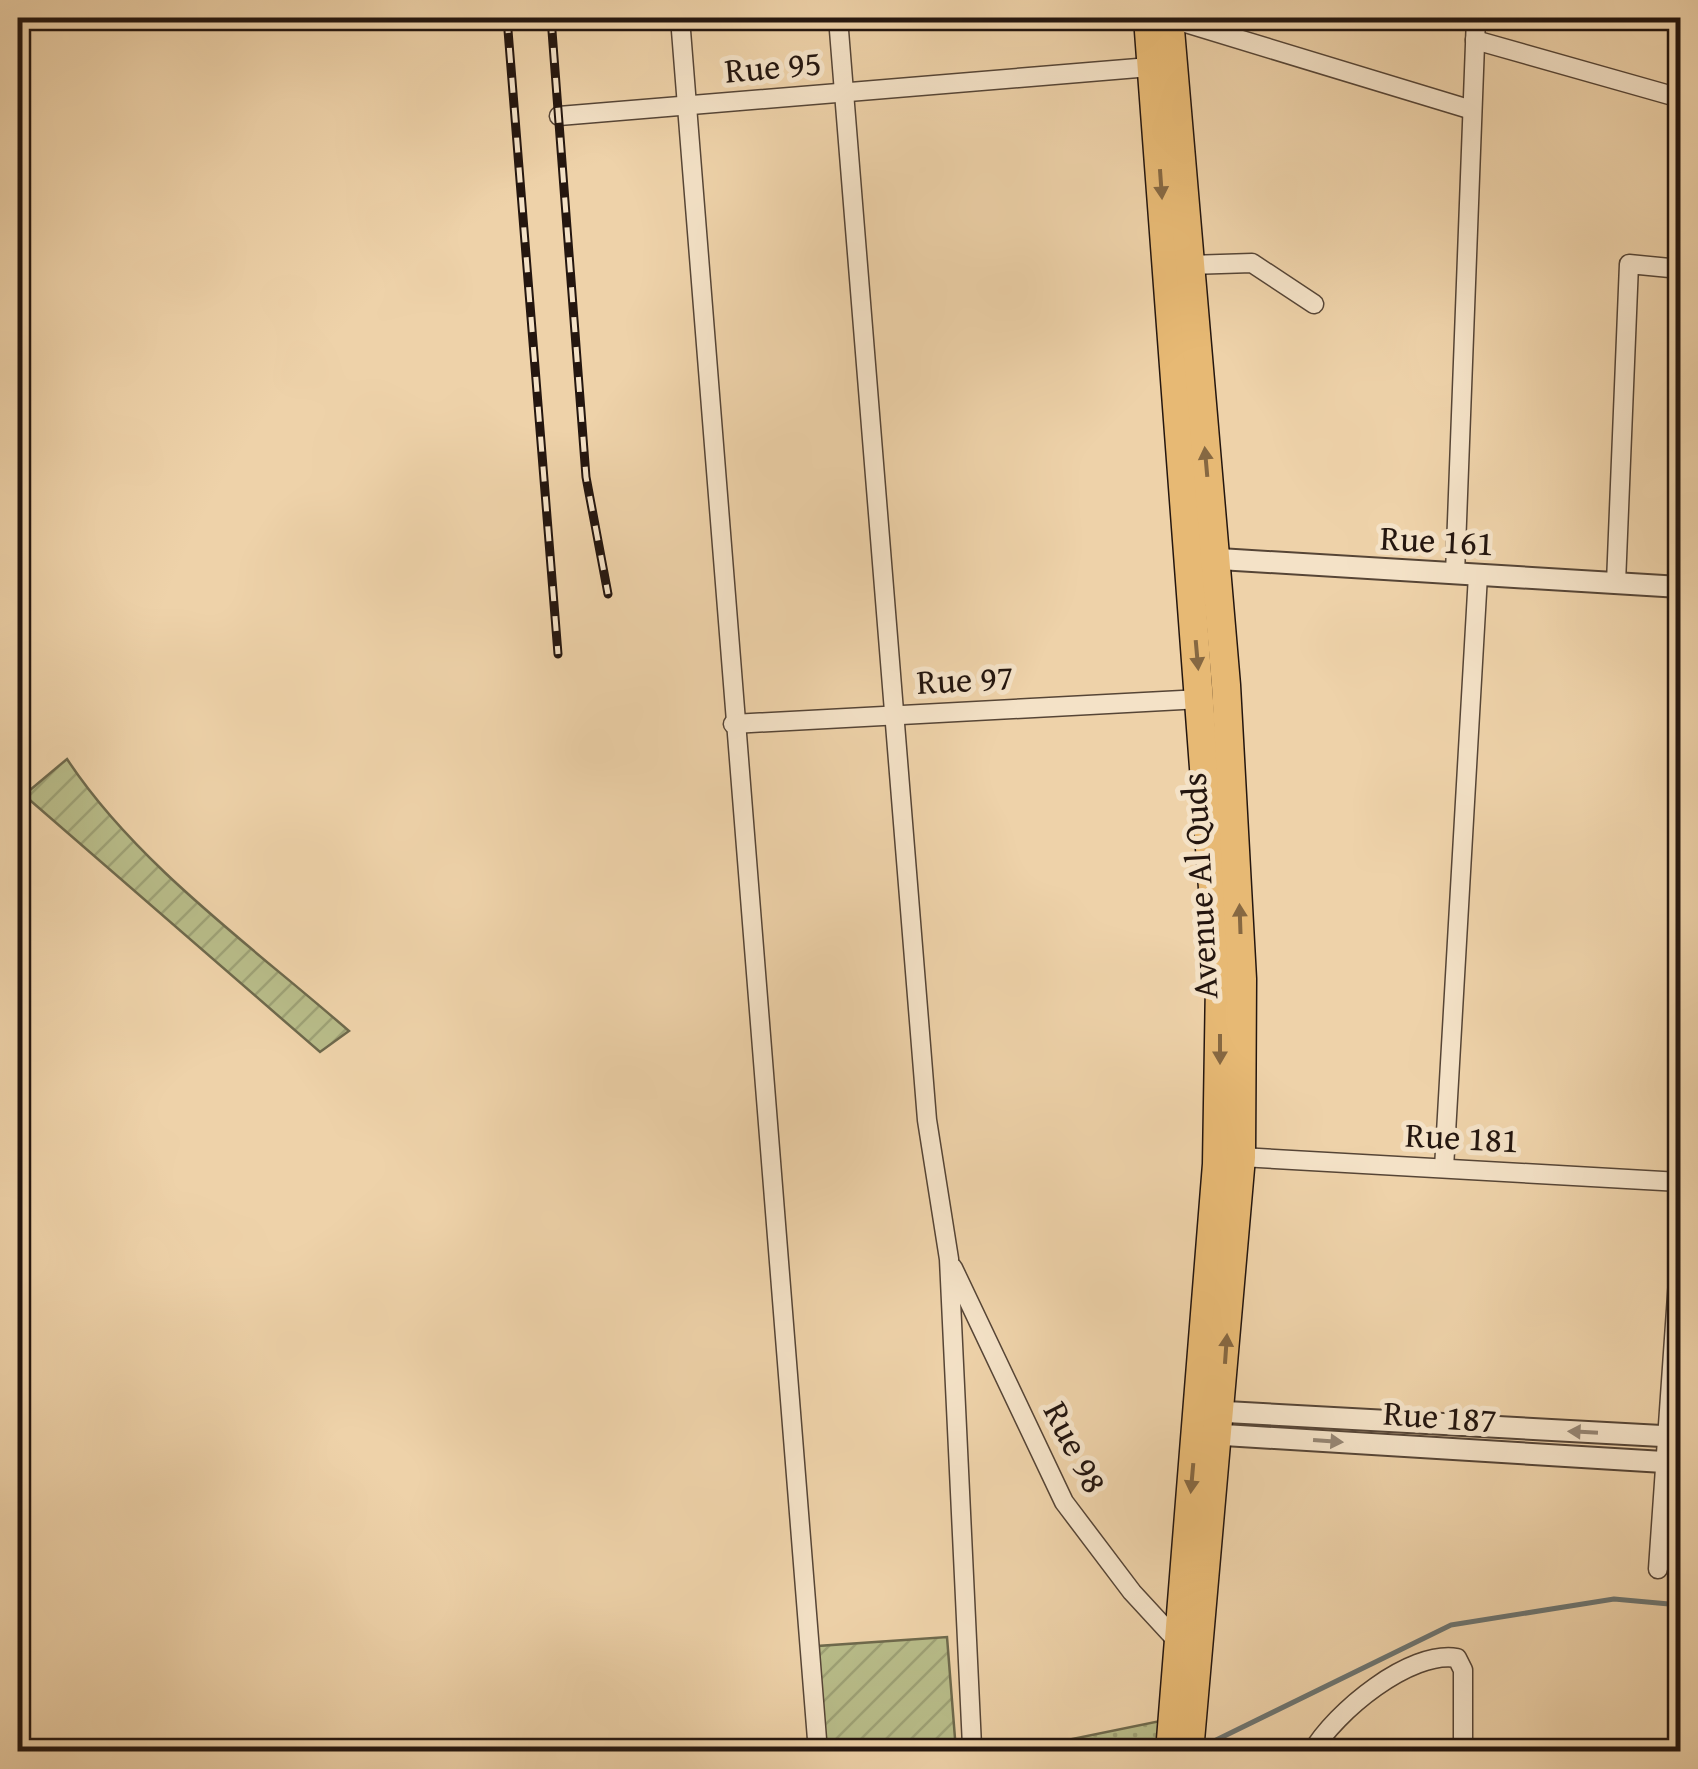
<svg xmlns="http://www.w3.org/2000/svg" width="1698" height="1769" viewBox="0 0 1698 1769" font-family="'Gentium Book Plus',serif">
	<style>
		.grass { fill: url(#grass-dots); stroke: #6e694c; stroke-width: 2.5 }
		.garden { fill: url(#garden-furrows); stroke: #6e694c; stroke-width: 2.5 }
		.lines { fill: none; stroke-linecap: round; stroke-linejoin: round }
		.stream { stroke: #6d7571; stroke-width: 5 }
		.minor-casing { stroke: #564536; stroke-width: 21 }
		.tertiary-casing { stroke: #564536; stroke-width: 24 }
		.primary-casing { stroke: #24160f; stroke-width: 31 }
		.minor { stroke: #f4e2c7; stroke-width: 18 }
		.tertiary { stroke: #f4e2c7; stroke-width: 20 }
		.primary { stroke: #e7b974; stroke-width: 28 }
		.rail-casing { stroke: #24160f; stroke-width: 9 }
		.rail { stroke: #f4e2c7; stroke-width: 5; stroke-dasharray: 15; stroke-linecap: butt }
		.oneway { fill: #866842 }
		.oneway2 { fill: #968674 }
		.labels { text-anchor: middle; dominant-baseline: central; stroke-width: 10; stroke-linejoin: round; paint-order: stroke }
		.street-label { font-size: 35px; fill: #24160f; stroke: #f4e2c7 }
	</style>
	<defs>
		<pattern id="grass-dots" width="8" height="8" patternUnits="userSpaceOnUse" patternTransform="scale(2.5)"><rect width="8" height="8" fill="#b8bc89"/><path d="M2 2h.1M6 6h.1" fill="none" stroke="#9ea175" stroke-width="1.8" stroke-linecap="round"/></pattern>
		<pattern id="garden-furrows" width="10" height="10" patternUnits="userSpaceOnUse" patternTransform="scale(2.5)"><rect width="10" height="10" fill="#b8bc89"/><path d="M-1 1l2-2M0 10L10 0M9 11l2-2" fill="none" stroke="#9ea175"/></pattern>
	</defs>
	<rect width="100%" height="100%" fill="#eed2a9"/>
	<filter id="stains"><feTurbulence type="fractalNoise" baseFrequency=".002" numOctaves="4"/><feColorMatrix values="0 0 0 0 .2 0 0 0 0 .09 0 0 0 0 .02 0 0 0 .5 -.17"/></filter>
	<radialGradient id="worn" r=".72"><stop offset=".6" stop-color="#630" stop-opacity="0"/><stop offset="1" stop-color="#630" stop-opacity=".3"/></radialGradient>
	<!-- grass -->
	<path class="grass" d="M1165,1720L1162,1751H1014Z"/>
	<!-- garden -->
	<g class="garden">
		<path d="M67,759C136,864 254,948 349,1031L320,1052L24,795Z"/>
		<path d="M947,1637L956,1751H826L818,1646Z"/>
	</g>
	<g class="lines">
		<!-- stream -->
		<path class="stream" d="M1208,1744L1451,1625L1614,1599L1680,1605"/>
		<defs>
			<g id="minor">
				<path d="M680,18L818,1752"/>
				<path d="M838,18L927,1120L949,1259L972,1746"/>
				<path d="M1169,18L1472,110"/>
				<path d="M1475,40L1680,98"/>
				<path d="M559,116L1162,66"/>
				<path d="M1189,265L1252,263L1314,304"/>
				<path d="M1455,574L1476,18"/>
				<path d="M1616,583L1629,264L1680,269"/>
				<path d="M733,724L1201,699"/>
				<path d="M1241,1157L1680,1182"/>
				<path d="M1444,1168L1478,575"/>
				<path d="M953,1268L1064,1502L1132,1592L1179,1643"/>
				<path d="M1658,1569L1680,1252"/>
				<path d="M1312,1752C1335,1712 1410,1650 1457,1658L1463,1670V1752"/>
			</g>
			<g id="tertiary">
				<path d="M1203,558L1680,587"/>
				<path d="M1208,1411L1680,1437"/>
				<path d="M1208,1434L1680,1463"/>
			</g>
			<g id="primary">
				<path d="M1148,18L1220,982L1217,1164L1170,1752"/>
				<path d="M1169,18L1226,685L1242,979L1241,1157L1189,1752"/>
			</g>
		</defs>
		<!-- minor casing -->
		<use href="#minor" class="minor-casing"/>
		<!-- tertiary casing -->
		<use href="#tertiary" class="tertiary-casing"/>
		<!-- primary casing -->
		<use href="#primary" class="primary-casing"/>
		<!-- minor -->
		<use href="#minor" class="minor"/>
		<!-- tertiary -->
		<use href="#tertiary" class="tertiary"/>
		<!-- primary -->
		<use href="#primary" class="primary"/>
		<defs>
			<g id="rail">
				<path d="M507,18L558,654"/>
				<path d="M551,18L586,477L608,594"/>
			</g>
		</defs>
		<!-- rail casing -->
		<use href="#rail" class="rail-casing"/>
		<!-- rail -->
		<use href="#rail" class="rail"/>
	</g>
	<!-- one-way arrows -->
	<defs><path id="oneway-solid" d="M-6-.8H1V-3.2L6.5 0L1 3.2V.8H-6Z" transform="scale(2.5)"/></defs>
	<g class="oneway">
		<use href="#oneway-solid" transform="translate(1161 184) rotate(86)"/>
		<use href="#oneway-solid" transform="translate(1206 462) rotate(-95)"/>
		<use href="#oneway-solid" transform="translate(1197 655) rotate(85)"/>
		<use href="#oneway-solid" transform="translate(1240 919) rotate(-92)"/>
		<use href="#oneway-solid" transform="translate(1220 1049) rotate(90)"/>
		<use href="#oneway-solid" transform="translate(1226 1349) rotate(-86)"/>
		<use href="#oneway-solid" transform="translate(1192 1478) rotate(95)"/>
	</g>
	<g class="oneway2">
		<use href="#oneway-solid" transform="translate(1583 1432) rotate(-177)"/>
		<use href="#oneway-solid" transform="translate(1328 1441) rotate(4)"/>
	</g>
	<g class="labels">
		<!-- street labels -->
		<g class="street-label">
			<text transform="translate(773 66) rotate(-5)">Rue 95</text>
			<text transform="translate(1437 540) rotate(3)">Rue 161</text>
			<text transform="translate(965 679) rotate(-3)">Rue 97</text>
			<text transform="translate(1199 886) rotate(-93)">Avenue Al Quds</text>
			<text transform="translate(1462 1137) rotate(3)">Rue 181</text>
			<text transform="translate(1440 1416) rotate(4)">Rue 187</text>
			<text transform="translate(1076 1447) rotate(63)">Rue 98</text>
		</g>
	</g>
	<!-- margin -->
	<rect width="1698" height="1769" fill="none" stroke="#eed2a9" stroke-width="60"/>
	<rect x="20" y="20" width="1658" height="1729" fill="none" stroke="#24160f" stroke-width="5"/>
	<rect x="30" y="30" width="1638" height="1709" fill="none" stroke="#24160f" stroke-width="2.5"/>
	<rect width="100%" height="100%" filter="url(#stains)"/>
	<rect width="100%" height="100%" fill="url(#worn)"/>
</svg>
